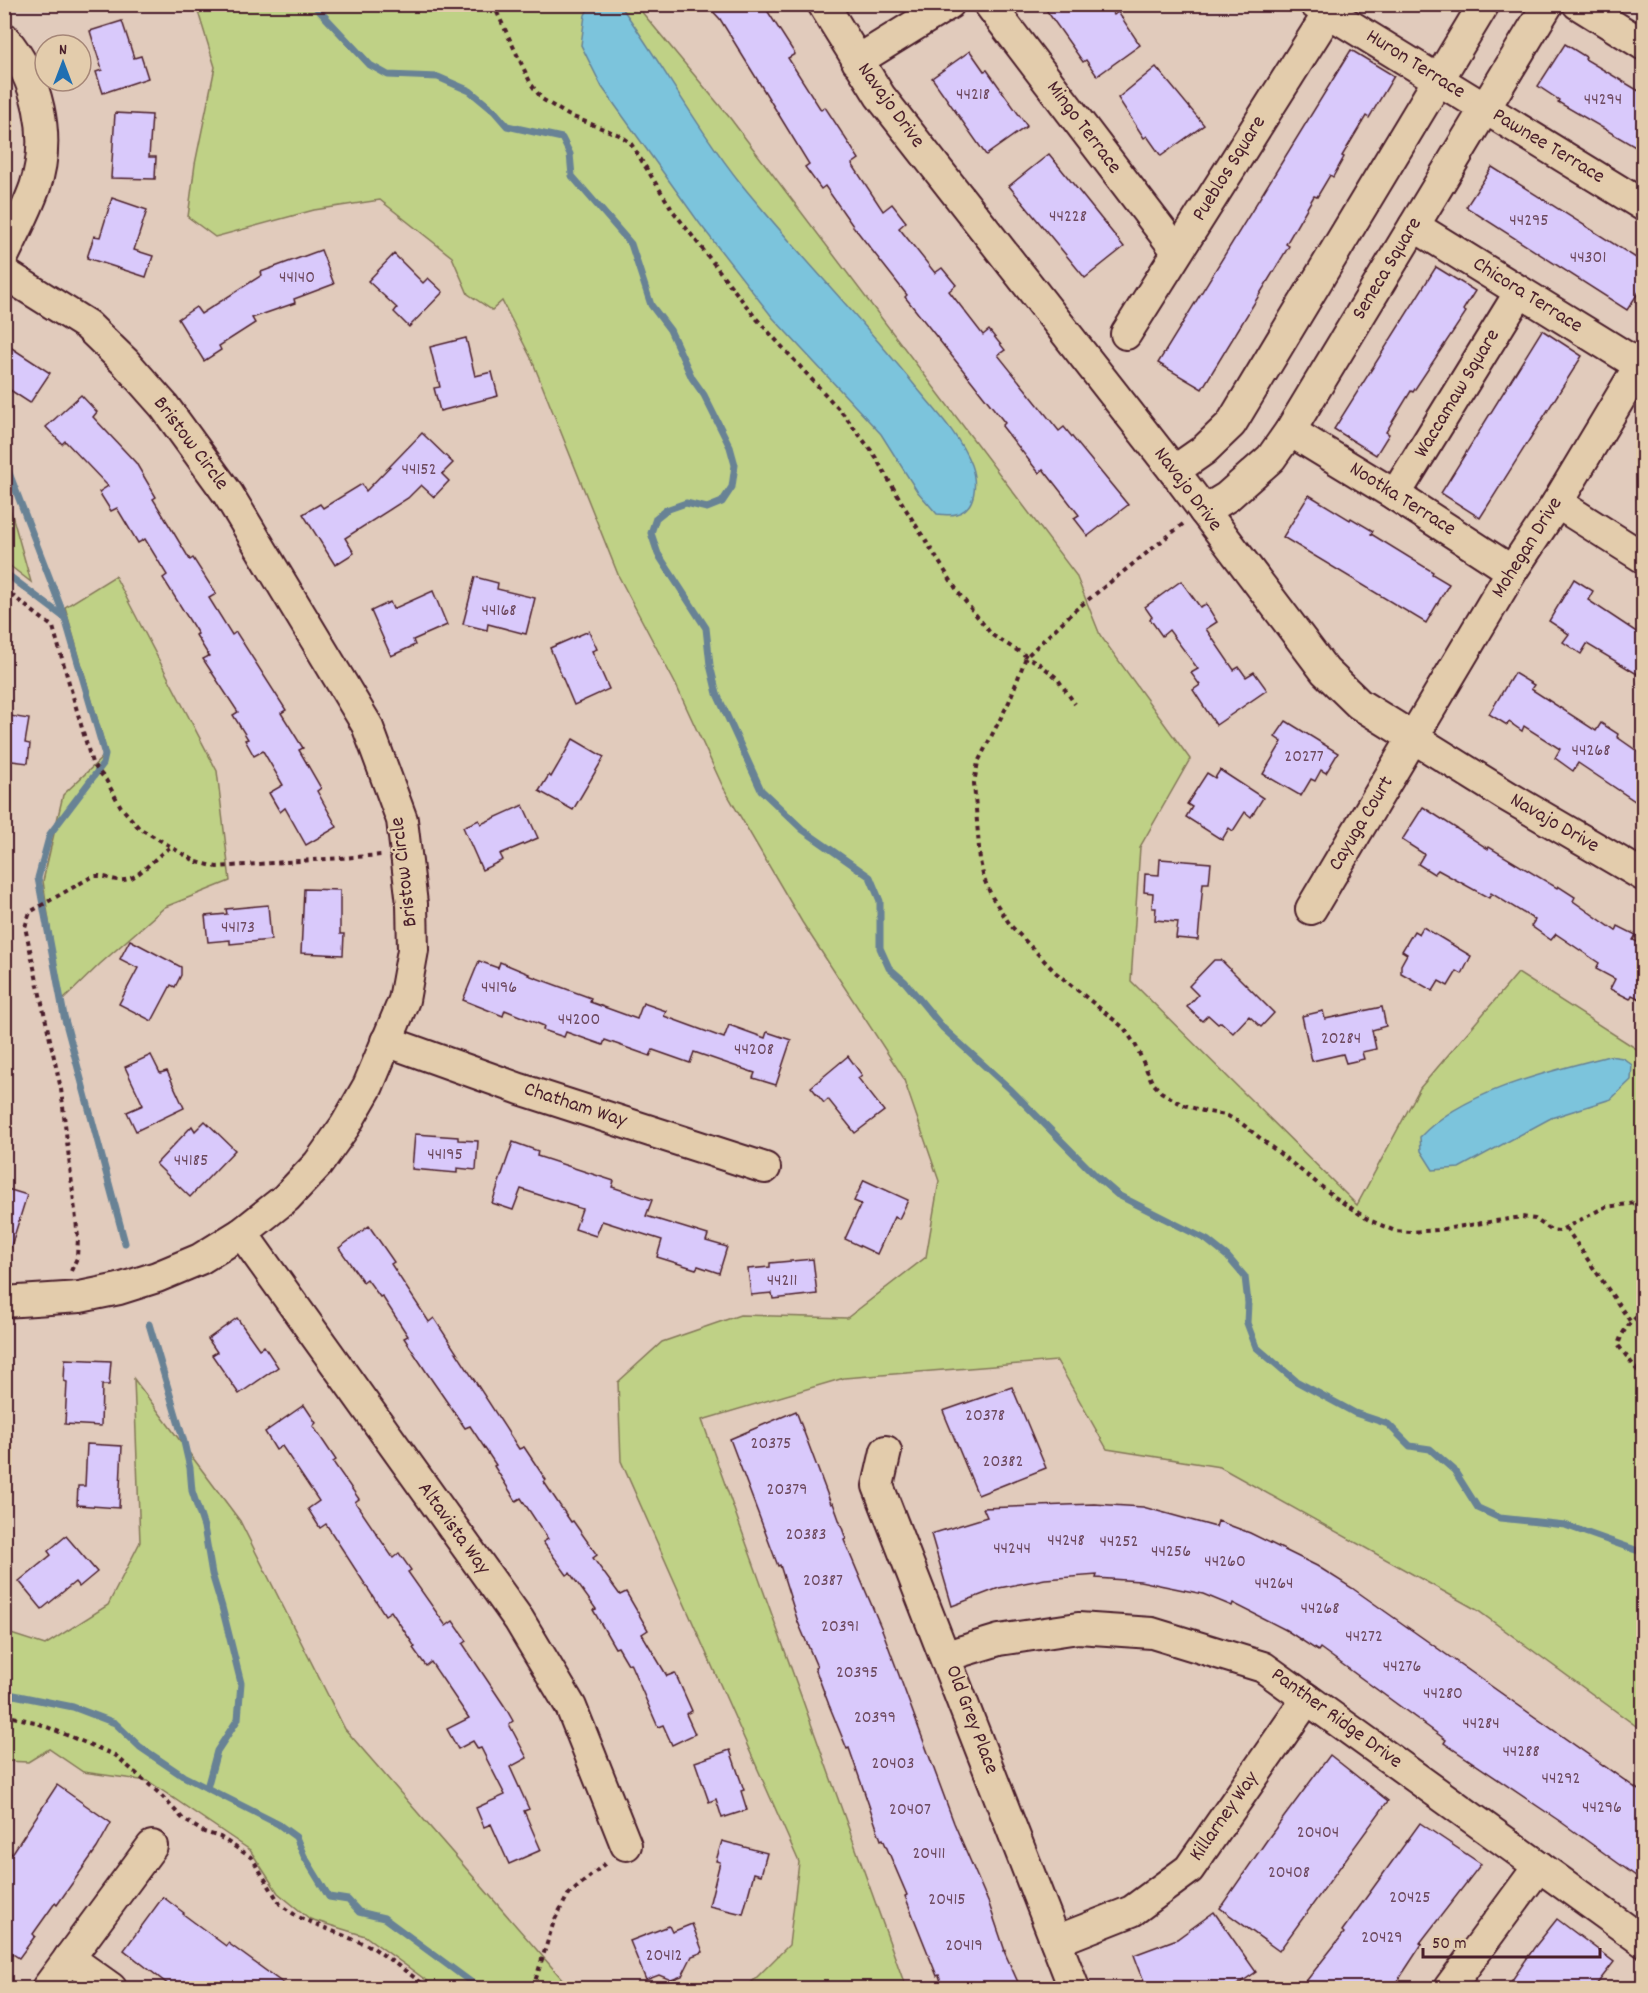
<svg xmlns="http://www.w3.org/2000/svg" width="1648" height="1993" viewBox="0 0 1648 1993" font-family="Dekko,sans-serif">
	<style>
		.green { fill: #bfd186; stroke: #847858; stroke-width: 1.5 }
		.water { fill: #7bc4dc; stroke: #678295; stroke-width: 1.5 }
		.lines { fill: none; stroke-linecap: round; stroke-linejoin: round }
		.stream { stroke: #678295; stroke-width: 7 }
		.building { fill: #d9c9fb; stroke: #4a1f2b; stroke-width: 1.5 }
		.minor-casing { stroke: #4a1f2b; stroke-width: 34 }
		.path { stroke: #4a1f2b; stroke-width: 4; stroke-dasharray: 4.5 4.5; stroke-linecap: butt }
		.minor { stroke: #e3ccac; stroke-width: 30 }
		.labels { text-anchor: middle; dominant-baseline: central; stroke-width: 4.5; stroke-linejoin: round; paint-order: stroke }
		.number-label { font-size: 18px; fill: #6e4a5f }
		.street-label { font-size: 21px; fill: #4a1f2b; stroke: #e3ccac }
	</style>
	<rect width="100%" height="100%" fill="#e1cbbc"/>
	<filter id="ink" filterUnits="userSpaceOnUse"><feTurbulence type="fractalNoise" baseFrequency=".0167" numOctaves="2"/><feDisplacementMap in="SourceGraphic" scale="12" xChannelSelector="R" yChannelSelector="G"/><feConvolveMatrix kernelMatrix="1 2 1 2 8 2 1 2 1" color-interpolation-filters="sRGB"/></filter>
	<g filter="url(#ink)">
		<!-- green -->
		<g class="green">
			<path d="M196,5H636L730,118L1076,575L1100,635L1190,759L1140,847L1131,981L1357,1205L1420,1088L1518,973L1643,1053V1731L1477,1610L1220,1467L1107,1449L1057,1361L844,1378L702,1420L906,1988H746L789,1945L799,1862L621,1461L618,1382L662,1342L740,1315L847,1318L926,1257L939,1181L903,1077L802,922L723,787L676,685L619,577L532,360L502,301L492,310L468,294L452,257L380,200L314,210L215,237L188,217L195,164L215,67Z"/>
			<path d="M4,490H5L31,582L5,562Z"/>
			<path d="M115,576L217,771L230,881L165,907L100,964L61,1002L43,881L63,795L107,753L65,607Z"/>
			<path d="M134,1379L240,1521L345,1729L570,1988H437L365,1936L310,1919L278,1893L250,1850L148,1781L83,1772L49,1749L28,1762L5,1761V1632L45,1645L108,1605L140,1542Z"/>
		</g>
		<!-- water -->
		<g class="water">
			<path d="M590,5H620C662,64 697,128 742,185C798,254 861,318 916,387C936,411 960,436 971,465C977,482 977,509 956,514C950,516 943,514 937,514L917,491L881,434L773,318L700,224L602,87L581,45L585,15Z"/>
			<path d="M1609,1056L1623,1058L1632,1065L1631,1080L1611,1099L1551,1118L1459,1168L1433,1170L1421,1151L1420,1137C1463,1091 1550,1071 1609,1056Z"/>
		</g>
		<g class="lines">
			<!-- stream -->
			<g class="stream">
				<path d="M313,4L370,65L388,75L438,77L470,91L494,111L507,126L562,138L570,154L572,176L631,244L651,305L670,330L692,378L704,395L730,447L735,465L732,487L722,502L707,508L686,503L666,510L656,518L651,533L658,554L706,628L710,665L717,694L761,790L803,830L870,877L880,901V948L889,968L905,982L943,1028L1010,1089L1096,1176L1118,1195L1207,1240L1227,1256L1245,1277L1248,1303L1247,1323L1256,1347L1296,1381L1355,1413L1388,1424L1410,1446L1430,1449L1454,1470L1478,1508L1500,1518L1565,1525L1644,1553"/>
				<path d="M6,465L65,618L105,755L103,764L50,834L38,878L64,1016L125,1243"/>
				<path d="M4,572L65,618"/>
				<path d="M149,1324L184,1442L190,1468L192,1491L204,1527L212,1574L222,1607L241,1683L238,1719L217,1751L207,1788"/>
				<path d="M4,1693L73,1707L115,1723L140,1747L183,1776L278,1824L296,1837L304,1856L329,1897L348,1900L359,1912L384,1918L479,1988"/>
			</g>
		</g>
		<!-- building -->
		<g class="building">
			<path d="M706,4H763L795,54L788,58L821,110L825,107L859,159L852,164L883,211L892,204L906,222L899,228L935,273L942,268L956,285L949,291L983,335L989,330L1005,350L998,355L1059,431L1064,427L1128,505L1088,536L1074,518L1079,515L1043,469L1039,473L1002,426L1005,423L905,297L907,295L853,226L825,186L821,189L805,167L809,164L760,84L720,19Z"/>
			<path d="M1042,4H1107L1114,15L1118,12L1140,45L1097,76L1086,60L1083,62Z"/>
			<path d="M122,21L134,58L141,56L148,78L103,93L96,72L102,70L90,31Z"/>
			<path d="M1565,44L1586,57L1585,59L1644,94V152L1558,102L1559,100L1538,86Z"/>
			<path d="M1351,50L1394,76L1369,118L1366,116L1342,156L1344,157L1333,177L1330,175L1317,197L1314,196L1286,244L1289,246L1202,389L1158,363Z"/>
			<path d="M970,51L984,71L987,70L1027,126L986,155L932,78Z"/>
			<path d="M1156,67L1204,125L1161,156L1147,136L1144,138L1118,98Z"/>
			<path d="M115,113L152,115L149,157H156L155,179L111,178Z"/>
			<path d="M1049,154L1124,247L1085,278L1009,186Z"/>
			<path d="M1492,167L1644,263V284L1627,310L1466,207Z"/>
			<path d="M112,198L147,210L134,250L153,256L146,277L87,258L94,236L100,237Z"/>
			<path d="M321,250L334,284L294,299L295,303L252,318L255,323L219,346L221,350L204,361L178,319L196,307L201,314L262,275L261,272Z"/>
			<path d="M394,254L423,283L428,278L443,292L409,327L394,312L397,308L368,281Z"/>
			<path d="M1436,267L1475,291L1463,310L1466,312L1413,392L1411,391L1386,432L1389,434L1376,455L1334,429Z"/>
			<path d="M1542,330L1582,356L1480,518L1441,493Z"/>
			<path d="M466,338L475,376L492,372L498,396L440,411L434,388L440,387L430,347Z"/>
			<path d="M4,343L50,373L30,403L4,386Z"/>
			<path d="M81,395L97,412L93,417L136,463L156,497L153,499L169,525L190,560L193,558L216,594L209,598L232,635L236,632L286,710L281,713L303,748L299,750L321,788L317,791L337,827L306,845L285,808L280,812L269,793L283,785L263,751L254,756L245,740L248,739L233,715L238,712L203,659L209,656L196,635L198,634L163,578L167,575L145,539L138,543L117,508L111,511L99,492L108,486L65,441L62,444L46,427Z"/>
			<path d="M422,433L453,463L442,474L449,481L434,497L421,485L408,498L345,538L354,553L335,565L303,514L320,504L323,508L362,484L366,491Z"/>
			<path d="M1309,495L1350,520L1351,518L1373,531L1371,534L1433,572L1432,574L1449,584L1426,623L1283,537Z"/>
			<path d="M475,577L498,583L497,589L535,598L526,634L488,624L487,630L463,624Z"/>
			<path d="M1574,579L1593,591L1588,600L1644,637V663L1637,674L1587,644L1581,654L1563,642L1569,634L1549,621Z"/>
			<path d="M1181,581L1200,607L1206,604L1217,622L1206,629L1234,670L1239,667L1246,677L1254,672L1267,690L1216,725L1193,690L1200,685L1191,673L1198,669L1169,630L1162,636L1150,619L1152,617L1145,607Z"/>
			<path d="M433,591L447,625L413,640L415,645L391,656L371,611L390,602L393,609Z"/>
			<path d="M589,631L597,649L592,651L609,689L574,705L550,648Z"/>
			<path d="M1514,673L1534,685L1531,689L1596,731L1601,723L1618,734L1617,737L1644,756V807L1578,763L1573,771L1555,758L1560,749L1524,726L1522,731L1509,722L1507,725L1489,714Z"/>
			<path d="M4,715L29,719L25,743L30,744L28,763L4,760Z"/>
			<path d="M1286,721L1338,753L1326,773L1321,770L1315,781L1311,779L1301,796L1263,774L1282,742L1275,737Z"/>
			<path d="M573,739L604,757L573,810L539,791L549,775L551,777Z"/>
			<path d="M1220,770L1263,798L1251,817L1245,812L1233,831L1229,828L1222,840L1186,817L1192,807L1187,804L1207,773L1215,778Z"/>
			<path d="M523,805L538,838L500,854L503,860L482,870L463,827L479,820L481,824Z"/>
			<path d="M1423,807L1488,849L1489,847L1557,888L1558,886L1575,897L1573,901L1616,931L1618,926L1636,935L1633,940L1644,945V1001L1632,995L1630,999L1610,989L1615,979L1596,969L1599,963L1556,934L1551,940L1531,926L1535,920L1491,893L1489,898L1438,870L1434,874L1418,864L1424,854L1402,840Z"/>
			<path d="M1160,859L1211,863L1209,883H1203L1198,940L1176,938L1178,922L1155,920L1156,908H1152L1153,893L1144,892L1145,874L1159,875Z"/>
			<path d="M304,889L340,890V934H344L343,955L301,953Z"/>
			<path d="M268,905L271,940L230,944V940L208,942L205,916L227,914L226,909Z"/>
			<path d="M1423,927L1471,956L1462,974L1457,971L1448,986L1439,981L1433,991L1401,973V965L1407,954L1402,951L1414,931L1419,934Z"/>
			<path d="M130,940L181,967V975L175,987L171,985L152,1021L119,1004L138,968L120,959Z"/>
			<path d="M1214,960H1221L1274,1013L1261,1027L1249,1016L1233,1033L1221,1022L1218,1024L1208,1015L1202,1021L1187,1007L1198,995L1189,986Z"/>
			<path d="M479,961L498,968L500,962L529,974L528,975L591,998L590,1002L637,1019L643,1003L666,1011L664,1016L724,1038L729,1025L765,1038L767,1032L791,1040L776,1085L753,1078L755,1073L694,1052L690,1063L653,1050L650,1056L605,1040L603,1045L566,1032L564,1037L543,1030L544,1026L505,1010L503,1016L463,1000Z"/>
			<path d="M1382,1007L1386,1026L1372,1030L1376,1049L1362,1052L1364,1059L1346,1063L1343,1054L1312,1061L1302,1016L1323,1011L1325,1019Z"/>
			<path d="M151,1055L160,1073L167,1071L184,1108L136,1131L127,1112L143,1105L125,1067Z"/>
			<path d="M848,1056L862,1075L858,1078L884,1111L855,1133L828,1099L824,1103L811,1087Z"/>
			<path d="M205,1121L235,1150L190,1197L156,1164L192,1126L195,1131Z"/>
			<path d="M415,1134L458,1137V1140L478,1141L476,1170L457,1168V1173L412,1169Z"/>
			<path d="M513,1142L538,1151L537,1156L614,1181L612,1187L652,1200L646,1216L708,1235L706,1241L727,1247L719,1273L698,1266L696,1269L657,1257L662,1240L602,1221L596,1236L575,1229L582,1209L521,1189L513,1210L492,1203Z"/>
			<path d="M864,1180L908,1200L899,1219L894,1217L877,1254L845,1239L861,1204L854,1201Z"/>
			<path d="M4,1188L27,1195L9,1253L4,1252Z"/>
			<path d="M369,1226L394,1262L391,1264L429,1322L434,1318L519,1449L524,1447L546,1480L544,1482L571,1522L573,1521L597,1555L593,1558L620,1595L626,1592L648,1630L642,1634L667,1676L675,1673L692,1711L686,1714L695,1734L672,1745L663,1725L658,1727L630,1663L628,1664L618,1647L615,1648L593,1610L596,1609L570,1573L567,1575L543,1542L548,1539L521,1498L516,1501L494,1466L496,1465L470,1426L465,1428L427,1373L404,1338L408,1336L382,1296L380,1297L367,1279L363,1282L339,1248Z"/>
			<path d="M813,1259L817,1294L773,1299L772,1293L751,1295L748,1269L770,1267V1263Z"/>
			<path d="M237,1318L259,1349L264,1346L278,1367L239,1394L212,1355L217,1352L208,1339Z"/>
			<path d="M65,1359L111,1361L109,1385H102L101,1426L65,1424L67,1382L64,1381Z"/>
			<path d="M1012,1387L1046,1468L978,1495L943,1411Z"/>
			<path d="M304,1405L316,1423L313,1426L336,1460L333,1462L359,1499L355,1502L393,1558L399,1553L411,1570L408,1572L446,1626L453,1621L467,1641L463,1644L505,1707L513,1721L509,1724L527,1758L510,1767L529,1809L524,1811L541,1850L509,1864L491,1824L484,1827L476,1808L505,1795L481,1748L478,1749L473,1741L458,1749L447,1729L469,1718L431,1662L426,1666L413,1648L415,1647L391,1611L385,1615L326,1524L320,1528L308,1509L319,1501L282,1446L276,1450L265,1432Z"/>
			<path d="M796,1411L831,1504L833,1503L846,1539L844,1540L883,1632L954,1823L989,1904L1005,1951H1004L1021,1989H943L939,1975L937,1976L905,1896L907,1895L883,1839L881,1840L849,1748L847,1749L829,1705L815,1668L817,1667L798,1622L780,1565L778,1566L730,1439Z"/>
			<path d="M87,1444L122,1446L119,1508L77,1505L78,1486H85Z"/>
			<path d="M1094,1504L1143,1507L1216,1527L1218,1521L1250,1533L1317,1566L1352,1588L1644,1794V1867L1636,1876L1561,1822L1444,1743L1446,1740L1320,1648L1318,1651L1286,1630L1233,1603L1232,1606L1203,1594L1140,1581L1096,1578L1097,1575L1045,1579L999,1588L952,1606L931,1534L987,1517L983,1508Z"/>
			<path d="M66,1536L97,1572L79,1587L75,1582L42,1609L19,1581L51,1555L48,1551Z"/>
			<path d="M730,1750L744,1790L741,1791L747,1810L722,1818L716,1799L709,1802L695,1762Z"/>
			<path d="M1330,1755L1388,1801L1279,1951L1220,1908L1267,1840Z"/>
			<path d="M57,1785L111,1823L97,1848L57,1905L55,1903L33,1934L35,1936L19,1958L4,1948V1849L12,1854Z"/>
			<path d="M1420,1823L1481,1864L1420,1943L1422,1944L1401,1976L1392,1989H1300L1344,1933L1342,1931Z"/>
			<path d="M722,1841L767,1853L761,1875L754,1873L743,1914L709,1906L720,1862L716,1861Z"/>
			<path d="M163,1897L184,1913L183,1914L226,1946L228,1943L291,1989H174L124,1950Z"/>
			<path d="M1214,1912L1256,1972L1231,1989H1147L1134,1955L1177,1939Z"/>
			<path d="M1557,1919L1614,1962L1593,1989H1506L1534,1948Z"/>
			<path d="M692,1924L703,1952L692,1956L682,1976L671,1980L659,1975L646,1980L630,1941L669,1926L672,1932Z"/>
		</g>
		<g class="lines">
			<defs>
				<g id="minor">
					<path d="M823,4L880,96L1174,471L1325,671L1359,704L1507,796L1644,876"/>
					<path d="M989,4L1177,251"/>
					<path d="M1315,4L1644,206"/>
					<path d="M1578,4L1644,45"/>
					<path d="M4,38C38,78 52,136 35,187C27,210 15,232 4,255"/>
					<path d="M857,61L949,4"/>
					<path d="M1414,226L1639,365"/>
					<path d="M4,273L87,325L126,363L164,406L228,494L367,725L402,820L412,904L413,950L404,1000L368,1086L345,1126L318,1164L286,1198L242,1233L200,1259L157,1277L119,1289L80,1297L4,1302"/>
					<path d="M1126,334L1334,4"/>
					<path d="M1290,431L1395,495L1512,571"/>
					<path d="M1174,471L1204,450L1231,424L1484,4"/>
					<path d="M1395,495L1520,292"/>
					<path d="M1557,503L1644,558"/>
					<path d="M1204,511L1227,497L1271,458L1290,431L1548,4"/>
					<path d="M1311,909L1512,571L1557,503L1644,358"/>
					<path d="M386,1041L520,1089L765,1168"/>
					<path d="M242,1233L519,1620L571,1707L626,1845"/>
					<path d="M886,1451L878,1486L1074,1988"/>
					<path d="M946,1656L999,1640L1078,1628L1152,1633L1263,1667L1644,1942"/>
					<path d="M1056,1941L1132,1911L1189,1869L1307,1699"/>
					<path d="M69,1958L111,1988"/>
					<path d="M47,1988L152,1846"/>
					<path d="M1449,1988L1539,1866"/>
				</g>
			</defs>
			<!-- minor casing -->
			<use href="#minor" class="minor-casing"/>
			<!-- path -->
			<g class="path">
				<path d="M493,4L531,84L542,99L568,115L619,135L630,142L673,211L755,317L845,416L873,453L905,508L960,595L992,635L1041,665L1057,678L1075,704"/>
				<path d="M1183,524L1074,611L1026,657L1009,702L978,762L974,783L980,861L984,879L992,897L1011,926L1055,972L1124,1028L1136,1046L1152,1082L1161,1092L1181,1104L1203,1111L1226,1115L1241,1123L1336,1198L1369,1220L1395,1231L1411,1232L1437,1230L1522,1217L1535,1219L1551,1230L1559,1231L1605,1207L1644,1202"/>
				<path d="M4,589L53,627L92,763L106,780L121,807L139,828L170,846"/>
				<path d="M1566,1228L1630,1321"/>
				<path d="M71,1271L77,1258L78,1237L61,1089L25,927L30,912L91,877C103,873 112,882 124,880C139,879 156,855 171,847L197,862L217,867L382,855"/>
				<path d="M1644,1311C1631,1321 1623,1329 1618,1345L1644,1379"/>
				<path d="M4,1715L35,1722L115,1755L160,1794L183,1819L204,1832L220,1837L252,1858L280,1904L298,1917L372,1947L429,1988"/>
				<path d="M533,1988L554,1921L568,1895L608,1861"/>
			</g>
			<!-- minor -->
			<use href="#minor" class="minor"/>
		</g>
	</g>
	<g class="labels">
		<!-- number labels -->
		<g class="number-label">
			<text x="973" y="95">44218</text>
			<text x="1603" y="100">44294</text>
			<text x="1068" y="217">44228</text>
			<text x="1529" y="221">44295</text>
			<text x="1588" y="258">44301</text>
			<text x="297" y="278">44140</text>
			<text x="419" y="470">44152</text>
			<text x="499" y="611">44168</text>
			<text x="1591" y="751">44268</text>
			<text x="1304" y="757">20277</text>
			<text x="238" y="928">44173</text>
			<text x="499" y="988">44196</text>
			<text x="579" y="1020">44200</text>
			<text x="1341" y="1039">20284</text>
			<text x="754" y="1050">44208</text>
			<text x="445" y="1155">44195</text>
			<text x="191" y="1161">44185</text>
			<text x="782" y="1281">44211</text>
			<text x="985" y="1416">20378</text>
			<text x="771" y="1444">20375</text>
			<text x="1003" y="1462">20382</text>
			<text x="787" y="1490">20379</text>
			<text x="806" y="1535">20383</text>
			<text x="1066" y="1541">44248</text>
			<text x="1119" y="1542">44252</text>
			<text x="1012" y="1549">44244</text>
			<text x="1171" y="1552">44256</text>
			<text x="1225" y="1562">44260</text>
			<text x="823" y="1581">20387</text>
			<text x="1274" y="1584">44264</text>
			<text x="1320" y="1609">44268</text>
			<text x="840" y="1627">20391</text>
			<text x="1364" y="1637">44272</text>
			<text x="1402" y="1667">44276</text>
			<text x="857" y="1673">20395</text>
			<text x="1443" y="1694">44280</text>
			<text x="875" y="1718">20399</text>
			<text x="1481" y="1724">44284</text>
			<text x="1521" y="1752">44288</text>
			<text x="893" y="1764">20403</text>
			<text x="1561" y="1779">44292</text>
			<text x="1602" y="1808">44296</text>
			<text x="910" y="1810">20407</text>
			<text x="1318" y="1833">20404</text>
			<text x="929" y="1854">20411</text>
			<text x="1289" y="1873">20408</text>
			<text x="1410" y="1898">20425</text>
			<text x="947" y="1900">20415</text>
			<text x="1382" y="1938">20429</text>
			<text x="964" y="1946">20419</text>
			<text x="664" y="1956">20412</text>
		</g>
		<!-- street labels -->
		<g class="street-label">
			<text transform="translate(1415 65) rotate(32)">Huron Terrace</text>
			<text transform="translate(890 106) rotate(54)">Navajo Drive</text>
			<text transform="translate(1083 128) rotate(53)">Mingo Terrace</text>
			<text transform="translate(1548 147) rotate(31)">Pawnee Terrace</text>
			<text transform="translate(1230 169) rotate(-58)">Pueblos Square</text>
			<text transform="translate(1388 269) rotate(-59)">Seneca Square</text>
			<text transform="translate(1527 296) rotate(32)">Chicora Terrace</text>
			<text transform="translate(1458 394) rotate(-59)">Waccamaw Square</text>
			<text transform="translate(190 444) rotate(53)">Bristow Circle</text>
			<text transform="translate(1187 490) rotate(53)">Navajo Drive</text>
			<text transform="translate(1402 500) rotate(32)">Nootka Terrace</text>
			<text transform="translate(1528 548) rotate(-58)">Mohegan Drive</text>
			<text transform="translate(1362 824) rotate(-59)">Cayuga Court</text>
			<text transform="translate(1554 824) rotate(30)">Navajo Drive</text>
			<text transform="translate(405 872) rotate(-97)">Bristow Circle</text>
			<text transform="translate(575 1106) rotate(18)">Chatham Way</text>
			<text transform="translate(453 1529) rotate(54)">Altavista Way</text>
			<text transform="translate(1336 1719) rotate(36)">Panther Ridge Drive</text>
			<text transform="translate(971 1720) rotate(69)">Old Grey Place</text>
			<text transform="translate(1225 1817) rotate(-55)">Killarney Way</text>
		</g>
	</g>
	<!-- margin -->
	<rect width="1648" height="1993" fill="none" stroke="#e3ccac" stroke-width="24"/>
	<rect x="12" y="12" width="1624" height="1969" fill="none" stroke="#4a1f2b" stroke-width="2" filter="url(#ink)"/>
	<!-- north arrow -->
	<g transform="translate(63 63)"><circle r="28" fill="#e3ccac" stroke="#a68778" stroke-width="1.5"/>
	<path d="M0-4.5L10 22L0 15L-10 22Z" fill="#1f6fb2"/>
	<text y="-9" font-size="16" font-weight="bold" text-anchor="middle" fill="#4a1f2b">N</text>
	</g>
	<!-- scale -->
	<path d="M1423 1948v9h177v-9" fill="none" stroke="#4a1f2b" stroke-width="3"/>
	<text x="1432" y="1948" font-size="18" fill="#4a1f2b" stroke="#e3ccac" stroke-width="4.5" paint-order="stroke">50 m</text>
</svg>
